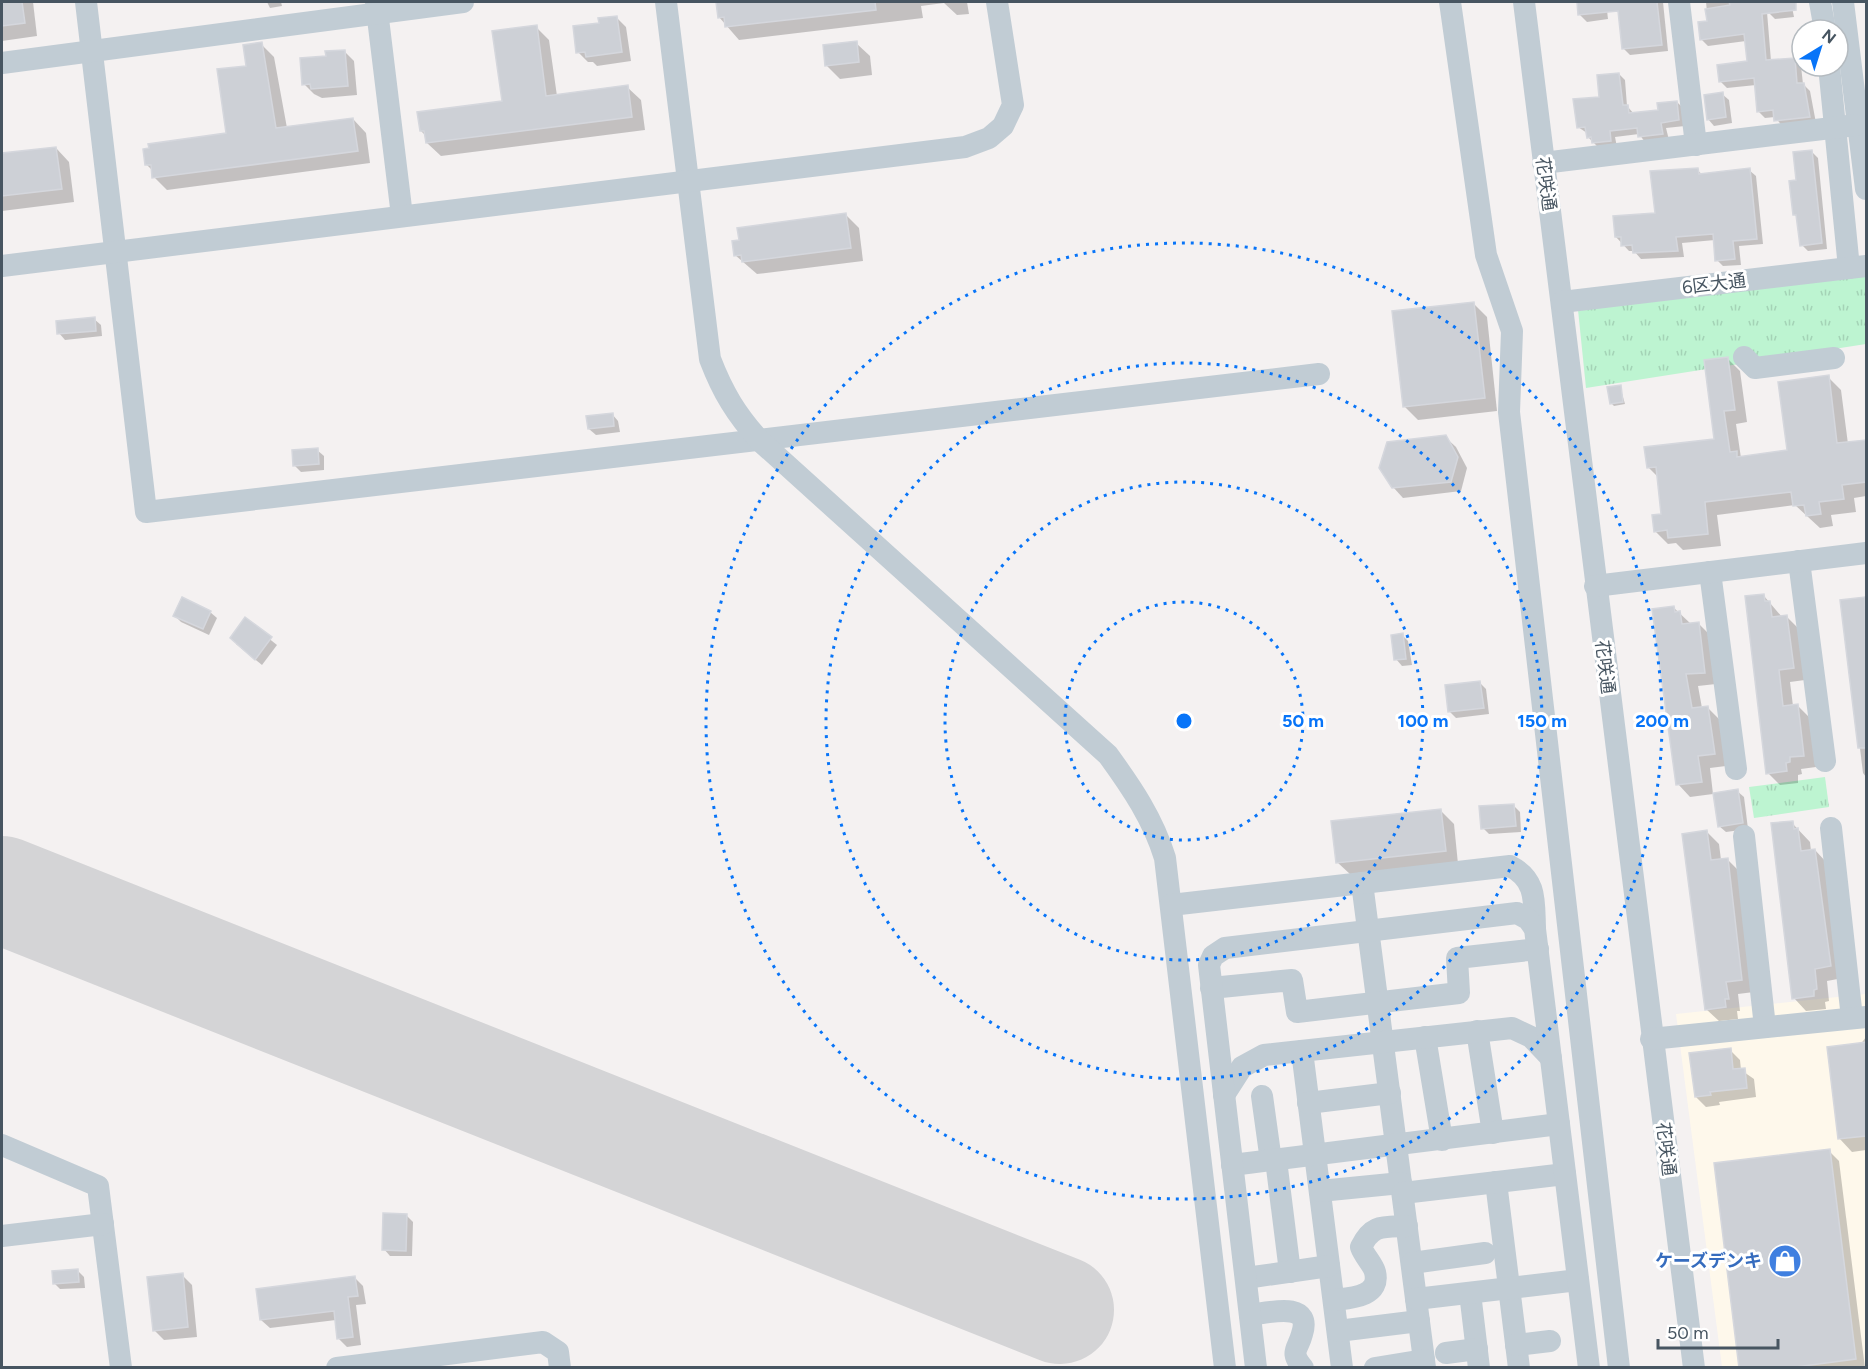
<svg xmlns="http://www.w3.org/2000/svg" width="1868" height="1369" viewBox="0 0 1868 1369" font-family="Figtree,'Noto Sans JP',sans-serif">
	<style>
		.commercial { fill: #fef8eb }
		.park { fill: url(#park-tufts) }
		.shadow { fill: #0003 }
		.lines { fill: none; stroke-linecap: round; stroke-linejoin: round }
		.runway { stroke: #d4d4d6; stroke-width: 108 }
		.building { fill: #cdd0d6; stroke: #d5d7dd; stroke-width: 1.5 }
		.minor { stroke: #c1ccd4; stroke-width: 22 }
		.ring { fill: none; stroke: #0774f8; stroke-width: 3; stroke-dasharray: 3 6 }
		.labels { text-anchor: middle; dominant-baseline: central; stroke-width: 6; stroke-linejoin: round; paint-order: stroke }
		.street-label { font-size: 18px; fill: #475561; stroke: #fff }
		.shop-label { font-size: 18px; font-weight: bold; fill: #366cbe; stroke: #fff; text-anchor: end }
		.centre { fill: #0774f8; stroke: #fff; stroke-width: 3 }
		.ring-label { font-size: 18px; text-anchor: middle; font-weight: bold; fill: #0774f8; stroke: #fff; stroke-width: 6; stroke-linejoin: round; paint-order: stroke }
	</style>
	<defs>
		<pattern id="park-tufts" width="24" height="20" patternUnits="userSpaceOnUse" patternTransform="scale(1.5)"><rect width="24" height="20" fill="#bdf4d1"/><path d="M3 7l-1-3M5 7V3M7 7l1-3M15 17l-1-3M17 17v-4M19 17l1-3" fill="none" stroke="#a4d3b6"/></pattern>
	</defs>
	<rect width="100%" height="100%" fill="#f4f1f1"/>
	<!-- commercial -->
	<path class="commercial" d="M1866,994V1367H1722L1676,1014Z"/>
	<!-- park -->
	<g class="park">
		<path d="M1866,266V344L1586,388L1577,300Z"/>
		<path d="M1825,777L1829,807L1754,818L1749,787Z"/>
	</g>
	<!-- shadow -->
	<g class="shadow">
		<path d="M2,2H33L37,36L2,41Z"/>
		<path d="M267,2H281L282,6L270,8Z"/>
		<path d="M718,2H967L969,14L957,15L944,3L921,6L923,18L739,40L719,17Z"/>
		<path d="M1578,2H1606L1608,19L1587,22L1580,15Z"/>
		<path d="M1618,2H1663L1668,51L1630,55L1623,48Z"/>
		<path d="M1706,2H1747L1748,8L1767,12L1771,61L1794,59L1801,66L1803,84L1810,91L1816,123L1783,127L1775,117L1765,118L1758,111L1756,85L1727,88L1720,81L1748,63L1746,41L1708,46L1701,39L1708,22Z"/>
		<path d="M1767,2H1791L1794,17L1775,19L1769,13Z"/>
		<path d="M616,17L626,27L631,61L597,66L593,62H588L578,52L600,24Z"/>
		<path d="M536,27L549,40L557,96L627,87L641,100L645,130L441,156L427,143L426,136L421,131L504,103Z"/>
		<path d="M856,43L870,56L872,75L840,79L827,66Z"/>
		<path d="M261,44L274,57L287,128L353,119L366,133L370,163L167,190L154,177L153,171L147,165L228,135L248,67Z"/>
		<path d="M344,51L354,61L357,95L322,98L314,94L304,84L327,58Z"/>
		<path d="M1619,74L1625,80L1627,106L1634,114L1659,111L1677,102L1683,108L1685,126L1666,128L1669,140L1645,142L1639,134L1615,137L1617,147L1600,149L1588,137L1587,133L1578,127Z"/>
		<path d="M1722,94L1729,100L1732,123L1714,126L1708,119Z"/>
		<path d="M56,148L69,162L74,202L2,211V154Z"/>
		<path d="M1811,151L1818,158L1827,249L1808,251L1802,245L1798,218L1794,214L1798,181Z"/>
		<path d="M1697,170L1703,175L1749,170L1756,176L1763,244L1739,246L1741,265L1723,266L1717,260L1715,240L1682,243L1684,257L1641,259L1634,251H1629L1616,237L1656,214Z"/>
		<path d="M846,215L859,228L863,261L757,274L735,255Z"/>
		<path d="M1473,303L1487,317L1497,411L1418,420L1404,406Z"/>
		<path d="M94,319L101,325L102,336L65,340L59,333Z"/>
		<path d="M1727,358L1740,371L1747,422L1736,424L1741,458L1789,451L1828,377L1841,390L1848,444L1866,441V496L1854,498L1856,512L1831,515L1833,526L1820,528L1795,505L1717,515L1721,546L1683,550L1676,543L1668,544L1655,531L1663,515L1659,478L1648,467L1716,440Z"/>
		<path d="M1620,387L1625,404L1614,406L1611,403Z"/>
		<path d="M612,414L618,421L620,432L596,435L589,429Z"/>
		<path d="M1445,437L1456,447L1467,468L1461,491L1403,498L1393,487Z"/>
		<path d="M317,450L324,456V470L301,472L294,465Z"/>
		<path d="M1764,596L1782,617L1786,616L1799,629L1805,680L1790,682L1793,706H1798L1810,718L1816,767L1801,769L1802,774L1798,775V783L1780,785L1768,773Z"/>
		<path d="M1864,598L1866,600V777L1863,773L1842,601Z"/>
		<path d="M1673,607L1691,624L1698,623L1711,636L1716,684L1698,686L1702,708H1708L1720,720L1726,766L1710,768L1713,794L1690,797L1678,784Z"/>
		<path d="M210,612L217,618L209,635L181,622L175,616Z"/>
		<path d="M246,620L277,645L262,665L236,644Z"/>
		<path d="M1402,635L1408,641L1412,665L1402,666L1396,659Z"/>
		<path d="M1480,683L1486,689L1489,714L1456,718L1450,712Z"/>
		<path d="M1737,791L1744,797L1748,829L1726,832L1719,826Z"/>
		<path d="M1513,805L1520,812L1521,832L1489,834L1483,828Z"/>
		<path d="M1441,811L1454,824L1458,864L1351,875L1337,862Z"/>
		<path d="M1792,823L1810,842L1811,851L1815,850L1827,863L1843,978L1827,981L1829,1001L1825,1002L1826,1009L1806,1011L1794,998Z"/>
		<path d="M1707,832L1719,844L1721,860L1727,859L1740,872L1754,992L1738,994L1740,1011H1737L1738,1019L1719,1021L1706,1009Z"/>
		<path d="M1866,1037V1150L1852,1152L1839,1138L1860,1045Z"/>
		<path d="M1730,1050L1740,1060L1741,1070L1754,1079L1756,1097L1719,1102L1720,1105L1706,1107L1696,1097Z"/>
		<path d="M1829,1151L1839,1161L1865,1368H1741Z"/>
		<path d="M406,1215L413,1222L412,1256H390L384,1249Z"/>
		<path d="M78,1271L84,1277L85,1288L60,1289L54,1283Z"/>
		<path d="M182,1275L192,1285L197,1337L164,1340L154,1330Z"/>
		<path d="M355,1278L363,1286L366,1304L356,1305L361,1345L347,1347L338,1338L336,1320L270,1328L261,1320Z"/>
	</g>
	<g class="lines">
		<!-- runway -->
		<path class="runway" d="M2,890L1060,1310"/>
	</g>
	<!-- building -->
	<g class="building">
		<path d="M2,2H22L25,23L2,26Z"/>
		<path d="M716,2H875L876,10L725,27L724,17L718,18Z"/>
		<path d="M1577,2H1657L1662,45L1622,49L1618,11L1578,15Z"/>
		<path d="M1729,2H1796V10L1762,14L1766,60L1795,58L1797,83H1804L1810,117L1774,121L1773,110L1757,112L1754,78L1719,82L1717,65L1747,61L1744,34L1700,40L1698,22L1707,21L1705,9L1730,5Z"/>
		<path d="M617,16L622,52L586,57L585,52L576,53L573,26L599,23L598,18Z"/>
		<path d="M537,25L546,96L628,85L632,117L426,143L424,131H420L417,112L502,101L492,31Z"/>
		<path d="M857,41L859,62L825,66L823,45Z"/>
		<path d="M262,42L276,128L353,118L358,151L152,178L151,165H145L143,149L149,148L148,144L226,133L217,69L246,66L243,45Z"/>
		<path d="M345,50L348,86L311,89L310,84L302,85L300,58L326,56L325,51Z"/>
		<path d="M1619,73L1623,105H1628L1629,113L1658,110L1657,103L1677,101L1679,120L1661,123L1663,134L1638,137L1637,128L1610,131L1611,141L1592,143L1591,137L1587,138L1585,127L1577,128L1573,99L1599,97L1597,75Z"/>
		<path d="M1723,92L1726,117L1707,120L1704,95Z"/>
		<path d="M56,147L62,189L2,196V153Z"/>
		<path d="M1812,150L1822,243L1800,246L1796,215H1793L1789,181L1796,180L1793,152Z"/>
		<path d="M1698,168L1699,174L1750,168L1757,239L1733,241L1735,259L1715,261L1713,234L1676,237L1678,251L1633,253L1632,245L1621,246V237H1615L1613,216L1655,213L1650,171Z"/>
		<path d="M846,213L851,248L742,262L741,255L734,256L732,241L739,240L737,228Z"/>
		<path d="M1474,302L1485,398L1403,407L1392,311Z"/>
		<path d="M95,317L96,331L57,334L56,321Z"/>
		<path d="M1728,357L1735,410L1724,411L1730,452L1737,451V457L1787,450L1778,382L1829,375L1837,443L1866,440V482L1842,485L1844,499L1819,502L1821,514L1806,516L1804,505L1793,506L1791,492L1705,502L1708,534L1668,538L1667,530L1654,532L1652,515L1661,514L1656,467L1647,468L1644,447L1714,439L1704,360Z"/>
		<path d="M1621,385L1623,402L1610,404L1607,387Z"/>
		<path d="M613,413L614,426L588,429L586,416Z"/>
		<path d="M1446,435L1458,457L1451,482L1392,488L1379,468L1387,442Z"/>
		<path d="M318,448L319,464L293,466L292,450Z"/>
		<path d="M1764,594L1765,601H1770L1772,617L1787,615L1794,668L1779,670L1783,706L1798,704L1804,756L1790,757V762L1786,763L1787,771L1766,774L1745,596Z"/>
		<path d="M182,597L211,611L203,629L173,616Z"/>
		<path d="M1865,597L1866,748H1858L1840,600Z"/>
		<path d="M1674,606L1675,612L1680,611L1682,624L1699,622L1705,673L1686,674L1692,708L1708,706L1715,754L1698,756L1702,782L1676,785L1652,609Z"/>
		<path d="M245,617L272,637L255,660L230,638Z"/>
		<path d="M1403,633L1406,659L1394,660L1391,635Z"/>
		<path d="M1480,681L1484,708L1448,712L1445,685Z"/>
		<path d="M1738,789L1743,823L1718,827L1713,793Z"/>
		<path d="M1514,804L1516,826L1481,829L1479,806Z"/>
		<path d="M1441,809L1446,851L1336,863L1331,821Z"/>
		<path d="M1793,821L1794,829L1798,828L1801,851L1815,849L1831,966L1815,969L1817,989L1814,990V996L1792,999L1771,823Z"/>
		<path d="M1707,830L1711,860L1728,858L1742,980L1726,982L1729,999H1725L1726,1007L1705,1010L1682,834Z"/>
		<path d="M1866,1042V1136L1838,1139L1827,1047Z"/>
		<path d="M1731,1048L1733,1069L1745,1068L1747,1088L1710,1092L1711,1095L1695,1097L1689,1053Z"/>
		<path d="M1830,1149L1856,1359L1788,1368H1739L1714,1163Z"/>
		<path d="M383,1213L407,1214L406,1251L382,1250Z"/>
		<path d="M78,1269L79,1282L53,1284L52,1271Z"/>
		<path d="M183,1273L188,1327L153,1331L147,1277Z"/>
		<path d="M355,1276L358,1296L348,1297L353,1337L337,1339L334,1311L260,1320L256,1289Z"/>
	</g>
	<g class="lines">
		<!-- minor -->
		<g class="minor">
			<path d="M86,2L146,512L1319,374"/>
			<path d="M376,2L402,216"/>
			<path d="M666,2L710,359C723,393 736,414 760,441L1108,755C1132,788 1153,819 1165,858L1225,1368"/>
			<path d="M1450,2L1486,255L1512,331L1509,412L1619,1368"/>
			<path d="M1524,2L1694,1368"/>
			<path d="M1679,2L1696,145"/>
			<path d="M1820,2L1825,30"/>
			<path d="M1843,2L1866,189"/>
			<path d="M2,63L463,2"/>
			<path d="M1829,66L1849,268"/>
			<path d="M1543,163L1856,125"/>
			<path d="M2,266L965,147L989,138L1003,126L1013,105L997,2"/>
			<path d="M1562,302L1866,266"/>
			<path d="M1744,357L1755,368L1834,358"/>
			<path d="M1799,561L1825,761"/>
			<path d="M1710,572L1736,769"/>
			<path d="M1595,586L1866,553"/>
			<path d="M1831,828L1852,1018"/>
			<path d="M1744,836L1765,1027"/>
			<path d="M1362,883L1425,1368"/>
			<path d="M1171,905L1510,866C1537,880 1534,901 1535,929"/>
			<path d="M1211,988L1292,980L1297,1012L1459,993L1457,958L1538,949"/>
			<path d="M1477,1031L1493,1133"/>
			<path d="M1425,1037L1442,1140"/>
			<path d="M1651,1039L1866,1017"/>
			<path d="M1302,1051L1342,1368"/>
			<path d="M1224,1095L1242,1067L1264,1055L1512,1028L1531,1037L1551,1058"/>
			<path d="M1262,1096L1271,1161"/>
			<path d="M1308,1103L1390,1093"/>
			<path d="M2,1145L98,1186L121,1368"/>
			<path d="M1276,1160L1290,1272"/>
			<path d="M1232,1165L1559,1124"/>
			<path d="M1496,1182L1519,1368"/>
			<path d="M1320,1191L1401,1183"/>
			<path d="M1403,1193L1565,1174"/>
			<path d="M2,1236L103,1224"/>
			<path d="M1412,1263L1485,1253"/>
			<path d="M1246,1278L1329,1266"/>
			<path d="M1470,1293L1479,1368"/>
			<path d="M1416,1299L1578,1280"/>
			<path d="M1334,1300C1350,1298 1381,1297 1375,1272C1373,1264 1364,1256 1361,1247C1372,1224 1383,1227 1407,1226"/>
			<path d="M1250,1315C1267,1313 1313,1300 1302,1334C1298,1350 1289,1351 1303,1368"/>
			<path d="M1338,1331L1419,1321"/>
			<path d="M1516,1345L1550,1341"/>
			<path d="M1446,1353L1477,1349"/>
			<path d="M337,1368L543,1342L558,1352L560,1368"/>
			<path d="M1256,1368L1209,965L1213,956L1225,948L1517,913L1528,919L1535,929L1589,1368"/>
			<path d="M1375,1368L1424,1360"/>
		</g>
	</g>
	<!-- distance rings -->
	<g class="ring">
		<circle cx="1184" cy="721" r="119"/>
		<circle cx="1184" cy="721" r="239"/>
		<circle cx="1184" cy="721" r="358"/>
		<circle cx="1184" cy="721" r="478"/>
	</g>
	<!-- icons -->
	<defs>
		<symbol id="shop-disc" viewBox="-11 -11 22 22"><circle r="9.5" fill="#3f7fe0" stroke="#fff"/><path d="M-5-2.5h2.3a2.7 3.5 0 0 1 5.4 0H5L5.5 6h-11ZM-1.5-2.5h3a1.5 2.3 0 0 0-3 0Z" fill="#fff"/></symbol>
	</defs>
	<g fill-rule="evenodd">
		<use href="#shop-disc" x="1766" y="1242" width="38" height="38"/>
	</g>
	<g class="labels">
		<!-- street labels -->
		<g class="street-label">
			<text transform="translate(1546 184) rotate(82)">花咲通</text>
			<text transform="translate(1714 284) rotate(-7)">6区大通</text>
			<text transform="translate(1605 667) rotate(83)">花咲通</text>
			<text transform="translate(1666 1149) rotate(83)">花咲通</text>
		</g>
		<!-- shop labels -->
		<g class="shop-label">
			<text x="1762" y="1261">ケーズデンキ</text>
		</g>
	</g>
	<circle cx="1184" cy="721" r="9" class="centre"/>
	<g class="ring-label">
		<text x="1303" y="727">50 m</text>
		<text x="1423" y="727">100 m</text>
		<text x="1542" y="727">150 m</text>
		<text x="1662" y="727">200 m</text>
	</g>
	<!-- border -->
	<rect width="1868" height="1369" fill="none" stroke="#475561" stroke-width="6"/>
	<!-- north arrow -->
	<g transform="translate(1820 48) rotate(38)"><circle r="28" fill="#ffffff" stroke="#b5bbc0" stroke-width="1.5"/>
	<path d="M0-4.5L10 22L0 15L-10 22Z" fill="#0774f8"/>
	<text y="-9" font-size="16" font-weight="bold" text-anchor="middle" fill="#475561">N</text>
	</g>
	<!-- scale -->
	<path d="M1658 1339v9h120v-9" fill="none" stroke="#475561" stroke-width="3"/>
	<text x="1667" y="1339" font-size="18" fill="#475561" stroke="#ffffff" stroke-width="4.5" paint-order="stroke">50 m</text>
</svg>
